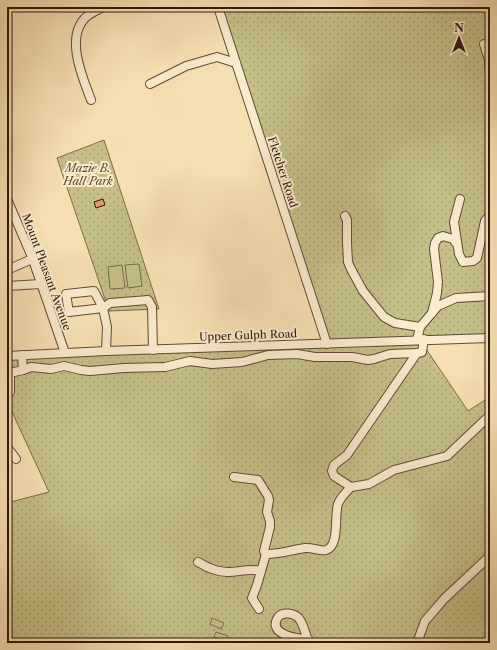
<svg xmlns="http://www.w3.org/2000/svg" width="497" height="650" viewBox="0 0 497 650" font-family="'Libre Caslon Text',serif">
	<style>
		.grass { fill: url(#grass-dots); stroke: #7a6c49 }
		.garden { fill: #c4c087; stroke: #7a6c49 }
		.building { fill: #de9a6e; stroke: #2f170b }
		.lines { fill: none; stroke-linecap: round; stroke-linejoin: round }
		.minor-casing { stroke: #614935; stroke-width: 10 }
		.minor { stroke: #f9ebcd; stroke-width: 8 }
		.labels { text-anchor: middle; dominant-baseline: central; stroke-width: 4; stroke-linejoin: round; paint-order: stroke }
		.park-label { font-size: 11px; font-style: italic; fill: #5c4a30; stroke: #f9ebcd }
		.street-label { font-size: 11px; fill: #2f170b; stroke: #f9ebcd }
	</style>
	<defs>
		<pattern id="grass-dots" width="8" height="8" patternUnits="userSpaceOnUse"><rect width="8" height="8" fill="#c4c087"/><path d="M2 2h.1M6 6h.1" fill="none" stroke="#a9a473" stroke-width="1.8" stroke-linecap="round"/></pattern>
	</defs>
	<rect width="100%" height="100%" fill="#f6e0b2"/>
	<filter id="stains"><feTurbulence type="fractalNoise" baseFrequency=".005" numOctaves="4"/><feColorMatrix values="0 0 0 0 .2 0 0 0 0 .09 0 0 0 0 .02 0 0 0 .5 -.17"/></filter>
	<radialGradient id="worn" r=".72"><stop offset=".6" stop-color="#630" stop-opacity="0"/><stop offset="1" stop-color="#630" stop-opacity=".3"/></radialGradient>
	<!-- grass -->
	<g class="grass">
		<path d="M218,7H490V338L420,340L468,411L490,397V643H7V503L49,492L7,401V356L327,343Z"/>
		<path d="M104,140L159,309L109,311L57,158Z"/>
	</g>
	<!-- garden -->
	<g class="garden">
		<path d="M139,264L142,286L128,288L125,265Z"/>
		<path d="M122,265L125,288L110,289L108,267Z"/>
		<path d="M212,618L224,623L221,629L210,624Z"/>
		<path d="M216,632L228,636L225,641L214,637Z"/>
	</g>
	<!-- building -->
	<path class="building" d="M103,199L105,205L96,208L94,202Z"/>
	<g class="lines">
		<defs>
			<g id="minor">
				<path d="M218,7L327,344"/>
				<path d="M484,44L489,60L490,74"/>
				<path d="M150,84L186,66L217,57L236,63"/>
				<path d="M91,100C83,78 65,39 85,18C90,13 98,10 103,7"/>
				<path d="M7,199L32,257L65,353"/>
				<path d="M460,199L454,222L459,254L463,262L473,261L477,258L485,221L490,215"/>
				<path d="M345,216L347,220V243L348,262L351,269L363,291L384,317L395,323L420,327"/>
				<path d="M7,270L32,259"/>
				<path d="M7,286L41,284"/>
				<path d="M432,313L437,293L438,282L434,249L435,243L438,238L443,236L453,239L456,243"/>
				<path d="M417,340L420,327L438,306L456,298L490,296"/>
				<path d="M106,351L107,327L103,308L94,291L66,294L69,312L103,308L110,303L148,300L152,307L153,350"/>
				<path d="M7,356L106,351L490,338"/>
				<path d="M23,370L31,367L51,369L64,366L81,370L90,371L124,368L165,367L190,361L212,364L242,362L268,355L297,354L315,357H352L368,360L374,359L390,354L417,353L422,352L424,339"/>
				<path d="M10,392V373L23,370L22,355"/>
				<path d="M7,447L16,459"/>
				<path d="M234,477L258,480L268,496L269,500L267,512L270,521V527L264,551L266,554"/>
				<path d="M351,487L334,476L332,471L334,465L347,455L417,353"/>
				<path d="M198,562C206,567 218,572 228,572C241,572 247,568 261,571"/>
				<path d="M259,609L252,598L257,585L266,554C282,554 291,550 305,548C312,547 320,552 326,550C340,546 334,515 338,504C340,498 346,492 351,487L369,484L394,470L447,456L486,419L490,418"/>
				<path d="M308,639C298,639 269,635 277,619C281,610 296,613 300,620C304,626 306,636 309,643"/>
				<path d="M417,643L425,621L432,613L444,599L490,556"/>
			</g>
		</defs>
		<!-- minor casing -->
		<use href="#minor" class="minor-casing"/>
		<!-- minor -->
		<use href="#minor" class="minor"/>
	</g>
	<g class="labels">
		<!-- park labels -->
		<g class="park-label">
			<text x="88" y="168">Mazie B.<tspan x="88" dy="13">Hall Park</tspan></text>
		</g>
		<!-- street labels -->
		<g class="street-label">
			<text transform="translate(283 172) rotate(72)">Fletcher Road</text>
			<text transform="translate(47 272) rotate(70)">Mount Pleasant Avenue</text>
			<text transform="translate(248 335) rotate(-2)">Upper Gulph Road</text>
		</g>
	</g>
	<!-- margin -->
	<rect width="497" height="650" fill="none" stroke="#f6e0b2" stroke-width="24"/>
	<rect x="8" y="8" width="481" height="634" fill="none" stroke="#2f170b" stroke-width="2"/>
	<rect x="12" y="12" width="473" height="626" fill="none" stroke="#2f170b"/>
	<!-- north arrow -->
	<g transform="translate(459 38)" stroke="#f9ebcd" stroke-width="3" paint-order="stroke">
	<path d="M0-3L7 15L0 10L-7 15Z" fill="#2f170b"/>
	<text y="-6" font-size="11" font-weight="bold" text-anchor="middle" fill="#2f170b">N</text>
	</g>
	<rect width="100%" height="100%" filter="url(#stains)"/>
	<rect width="100%" height="100%" fill="url(#worn)"/>
</svg>
